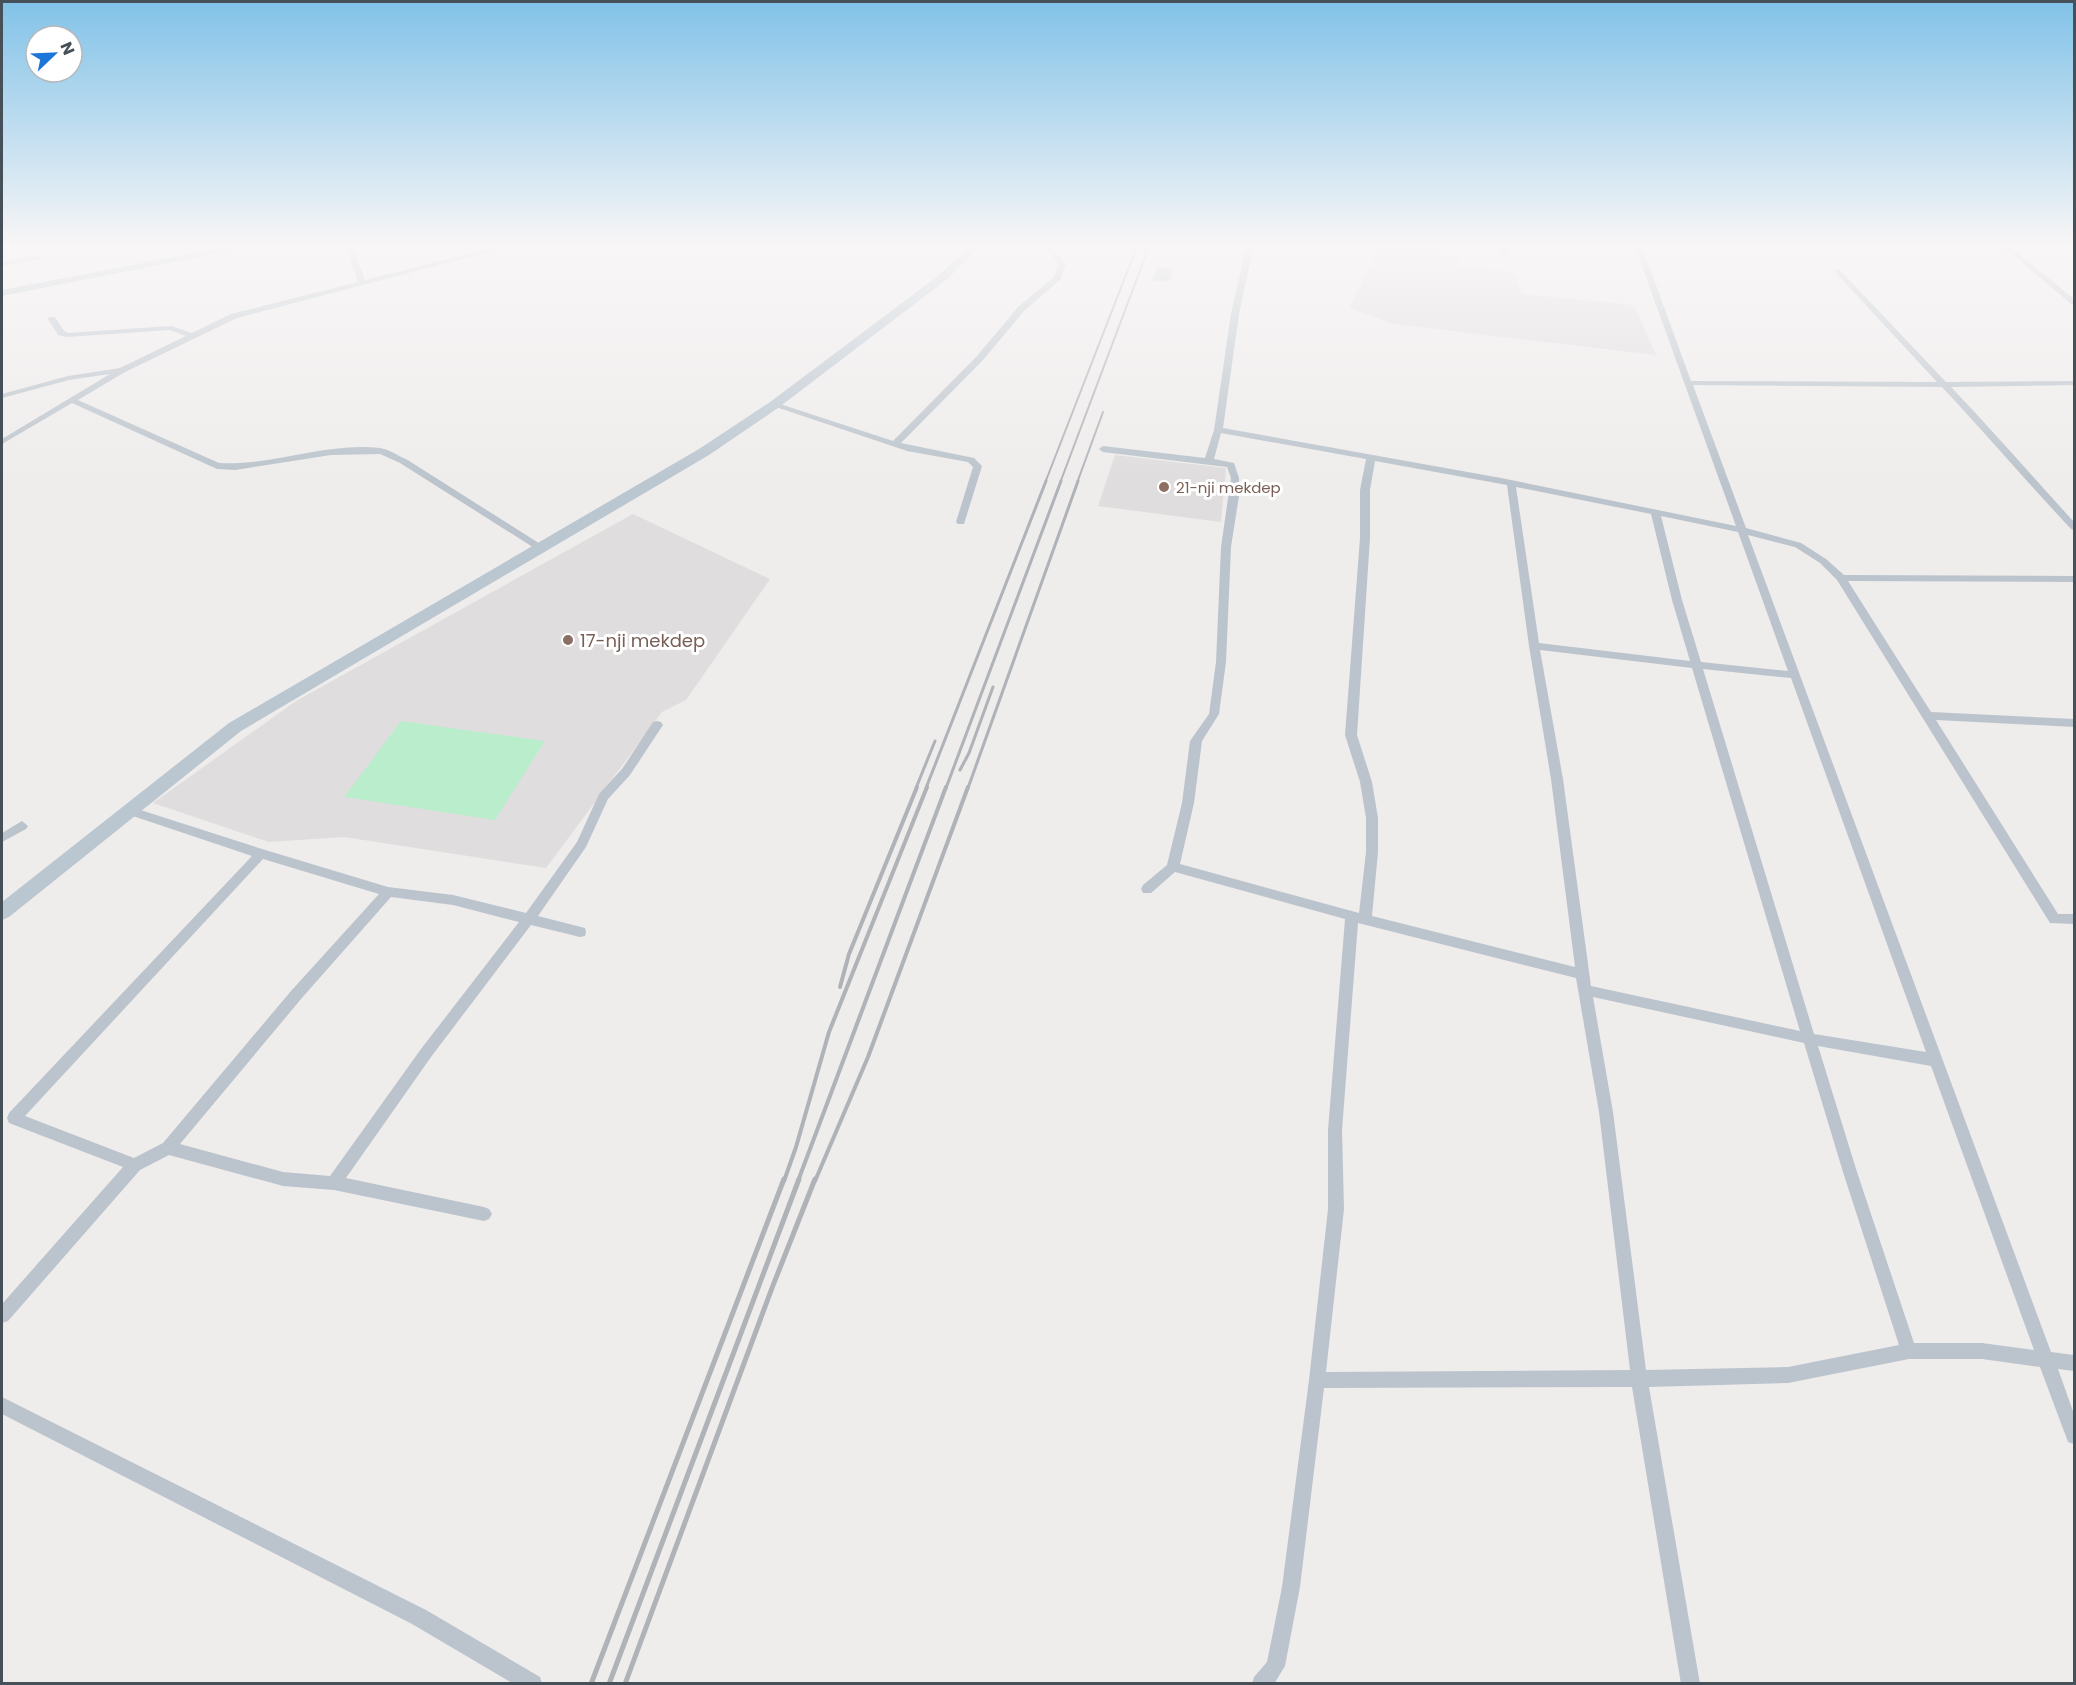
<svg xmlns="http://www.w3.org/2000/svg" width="2076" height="1685" viewBox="0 0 2076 1685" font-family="Poppins,sans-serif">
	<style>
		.education { fill: #e0ddde }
		.green { fill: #baedcc }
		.building { fill: #c6c9cf; stroke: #d0d3d8; stroke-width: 1.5 }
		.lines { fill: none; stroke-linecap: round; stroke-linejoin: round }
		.street { fill: #bbc4cc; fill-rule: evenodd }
		.secondary { fill: #bac6d0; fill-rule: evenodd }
		.rail-far3 { stroke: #afb2b7; stroke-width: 2 }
		.rail-far2 { stroke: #afb2b7; stroke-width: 3 }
		.rail-far1 { stroke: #afb2b7; stroke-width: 4 }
		.rail { stroke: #afb2b7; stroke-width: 5 }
		.education-dot { fill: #8d6e63; stroke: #fff; stroke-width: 2 }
		.labels { text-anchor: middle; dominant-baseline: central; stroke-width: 6; stroke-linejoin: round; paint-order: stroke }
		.far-education-label { font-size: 15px; fill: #785e54; stroke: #fff; text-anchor: start }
		.education-label { font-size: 18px; fill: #785e54; stroke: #fff; text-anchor: start }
	</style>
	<rect width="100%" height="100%" fill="#efecec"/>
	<!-- education -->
	<g class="education">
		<path d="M1381,245L1457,256L1462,266L1512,272L1522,294L1634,305L1656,355L1393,324L1349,308Z"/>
		<path d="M1115,455L1226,468L1221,522L1098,506Z"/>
		<path d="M633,514L770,579L686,700L662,712L546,868L344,837L269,842L153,803L296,701Z"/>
	</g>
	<!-- green -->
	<path class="green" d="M401,721L545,741L495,820L344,797Z"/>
	<!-- building -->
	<path class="building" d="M1158,267L1172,269L1168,281L1153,280Z"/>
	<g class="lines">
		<!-- street -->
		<g class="street">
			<path d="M345,244H352L365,280L507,244H520L237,318L125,372L78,400L219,463C273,466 326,442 380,448C389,449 398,456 406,459L545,547V551H539L400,463L380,454L331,455L235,470L217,469L72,403L2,444V439L110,374L69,380L2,398V394L68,376L120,368L186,336L170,330L67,337L58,335L48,319L49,317H55L64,331L68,333L171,326L192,333L231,314L358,282Z"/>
			<path d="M1040,244H1048L1066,264L1060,280L1024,311L983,360L901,443L974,458L982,466L964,524H958L956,522L973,467L968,462L907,451L770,405L777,403L893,441L977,356L1018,307L1054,277L1058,264L1050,252Z"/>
			<path d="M1247,244H1254L1239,314L1223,428L1501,478L1736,526L1634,244H1641L1691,381L1937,382L1836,273L1835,271L1839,269L1946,382L2074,381V385L1951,387C1993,431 2033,477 2074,522V530L2071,529C2027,482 1986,434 1942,387L1693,385L1746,528L1801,543L1826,559L1844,575L2074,576V582L1848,581L1931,712L2074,719V727L1936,720L2058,914H2074V924L2050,923L1837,580L1820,563L1795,547L1748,535L2051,1352L2074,1355V1371L2058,1369L2074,1414V1444L2068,1442L2040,1367L1982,1359H1909L1788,1383L1649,1387L1700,1684H1681L1632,1387L1324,1388L1300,1587L1285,1666L1274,1684H1252L1254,1677L1267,1662L1282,1587L1309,1380L1328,1209V1130L1345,919L1175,872L1151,893H1143L1141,889L1143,885L1167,865L1182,803L1190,741L1209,714L1216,662L1221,547L1231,478L1227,467L1103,452L1099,449L1103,446L1205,458L1214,430L1231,314ZM1221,433L1366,459L1360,490V538L1345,735L1360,782L1366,818V852L1359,913L1180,864L1194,803L1202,741L1219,714L1226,662L1231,547L1239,496V478L1234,463L1214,459ZM1375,461L1507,485L1529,646L1551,779L1575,967L1372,916L1378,852V818L1372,782L1357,735L1370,538V490ZM1516,487L1651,514L1672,600L1690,661L1539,643ZM1661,516L1738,532L1788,671L1701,662L1682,600ZM1540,650L1692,668L1800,1031L1591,986L1563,779ZM1703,669L1791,678L1926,1052L1814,1034ZM1358,923L1576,978L1599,1112L1630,1370L1326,1372L1344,1209L1342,1130ZM1593,997L1804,1043L1843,1172L1899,1345L1788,1367L1646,1370L1613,1112ZM1818,1046L1931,1066L2034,1350L1982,1343H1914L1857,1172Z"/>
			<path d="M1492,244H1499L1510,254L1504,255Z"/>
			<path d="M1971,244H1995L2014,250L2074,299V304H2071L2010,252Z"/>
			<path d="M38,255L42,257L41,259L2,266V262Z"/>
			<path d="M657,721L661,722L663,725L661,728L630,775L608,799L586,847L538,916L585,928L586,932L585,936L580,937L531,925L431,1057L346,1178L484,1207L489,1209L492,1214L489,1219L484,1221L334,1190L283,1186L169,1155L140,1170L8,1321L2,1323V1304L123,1167L9,1123L7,1118L9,1113L252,856L124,813L122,810L124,807L128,806L262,849L388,887L453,895L526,913L577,842L599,794L622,769L653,722ZM263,859L379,894L291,991L163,1143L134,1158L25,1116ZM391,897L453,905L519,922L421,1049L330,1176L283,1172L180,1144L301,999Z"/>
			<path d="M22,821L28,826L26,829L2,842V833Z"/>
			<path d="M2,1397L426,1610L540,1677L542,1684H514L412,1624L2,1414Z"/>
		</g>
		<!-- secondary -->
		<g class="secondary">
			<path d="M242,244H265L2,296V290Z"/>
			<path d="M972,244H983L946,280L778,408L709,455L241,731L9,917L2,920V902L229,723L699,449L770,402L938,276Z"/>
		</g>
		<!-- rail-far3 -->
		<g class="rail-far3">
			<path d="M1045,483L1138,244"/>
			<path d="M1060,483L1150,244"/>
			<path d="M1077,483L1103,412"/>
		</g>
		<!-- rail-far2 -->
		<g class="rail-far2">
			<path d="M960,770L969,753L993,687"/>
			<path d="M916,788L935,741"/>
			<path d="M926,788L1046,481"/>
			<path d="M946,788L1061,481"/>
			<path d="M968,788L1078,481"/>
		</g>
		<!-- rail-far1 -->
		<g class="rail-far1">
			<path d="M840,987L849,954L917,787"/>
			<path d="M784,1181L796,1147L829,1032L927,787"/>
			<path d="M798,1181L946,787"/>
			<path d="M815,1181L868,1057L968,787"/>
		</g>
		<!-- rail -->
		<g class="rail">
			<path d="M591,1684L784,1179"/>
			<path d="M609,1684L799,1179"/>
			<path d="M625,1684L772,1288L815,1179"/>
		</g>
	</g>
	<!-- sky -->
	<linearGradient id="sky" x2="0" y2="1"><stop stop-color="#81c2e8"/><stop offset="0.51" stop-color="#f8f6f6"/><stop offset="1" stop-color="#f8f6f6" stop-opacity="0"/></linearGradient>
	<rect width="2076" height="480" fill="url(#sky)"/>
	<!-- markers -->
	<g class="education-dot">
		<circle cx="1164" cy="487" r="6"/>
		<circle cx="568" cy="640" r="6"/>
	</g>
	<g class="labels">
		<!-- far-education labels -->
		<g class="far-education-label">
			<text x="1176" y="487">21-nji mekdep</text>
		</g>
		<!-- education labels -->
		<g class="education-label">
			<text x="580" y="640">17-nji mekdep</text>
		</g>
	</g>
	<!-- border -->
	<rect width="2076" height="1685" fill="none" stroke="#455059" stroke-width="6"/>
	<!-- north arrow -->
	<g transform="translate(54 54) rotate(67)"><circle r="28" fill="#ffffff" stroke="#b5b9bd" stroke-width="1.5"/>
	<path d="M0-4.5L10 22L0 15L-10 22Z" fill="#1c75d9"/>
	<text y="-9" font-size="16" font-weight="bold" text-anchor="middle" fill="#455059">N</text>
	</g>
</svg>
